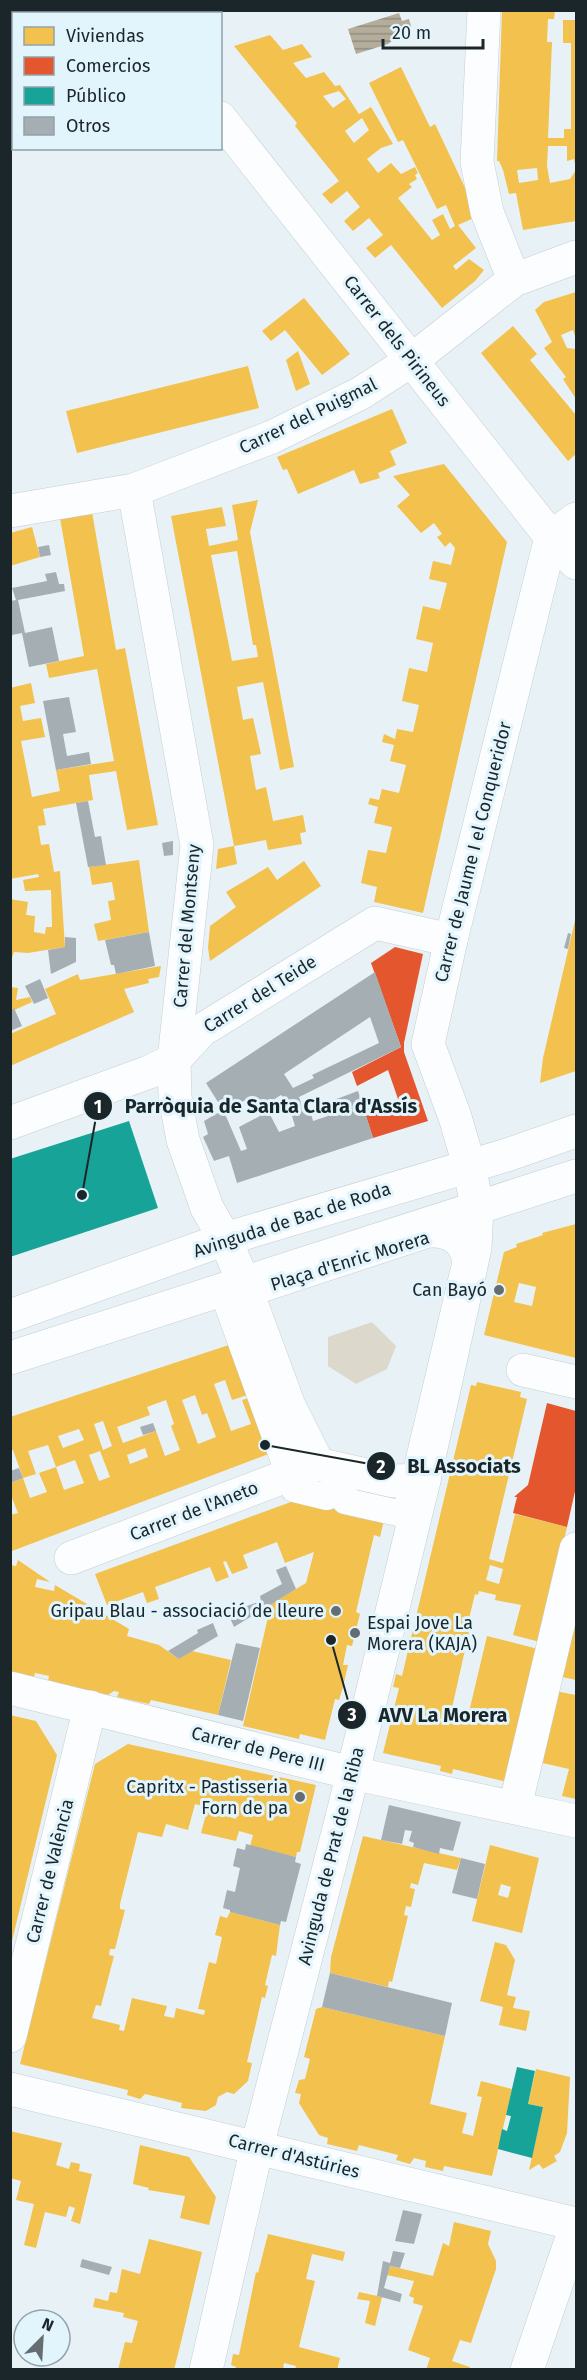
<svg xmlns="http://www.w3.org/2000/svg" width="587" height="2380" viewBox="0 0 587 2380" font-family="'Fira Sans',sans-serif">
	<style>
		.green { fill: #dcd8cc }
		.water { fill: url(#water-rules) }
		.homes { fill: #f2c14e; fill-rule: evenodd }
		.shops { fill: #e4572e }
		.public { fill: #17a398 }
		.building { fill: #a4aeb3; fill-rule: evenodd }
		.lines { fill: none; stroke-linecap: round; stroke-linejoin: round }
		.pedestrian-casing { stroke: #c4ced2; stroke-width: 27 }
		.minor-casing { stroke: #c4ced2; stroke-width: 34 }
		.pedestrian { stroke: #fcfdfe; stroke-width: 26 }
		.minor { stroke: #fcfdfe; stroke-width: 33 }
		.poi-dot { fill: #636d72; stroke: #e2f4fc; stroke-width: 2 }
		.labels { text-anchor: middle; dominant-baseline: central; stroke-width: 6; stroke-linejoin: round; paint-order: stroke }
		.street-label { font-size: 18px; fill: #1b262b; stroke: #e2f4fc }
		.poi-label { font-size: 18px; fill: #1b262b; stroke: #e2f4fc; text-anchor: end }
		.leader { fill: none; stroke: #1b262b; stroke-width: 2 }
		.callout-dot { fill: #1b262b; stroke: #e2f4fc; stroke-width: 2 }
		.mark-label { font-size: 18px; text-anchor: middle; font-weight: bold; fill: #fff }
		.callout-label { font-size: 20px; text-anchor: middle; font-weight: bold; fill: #1b262b; stroke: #e2f4fc; stroke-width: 6; stroke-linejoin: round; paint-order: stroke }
	</style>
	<defs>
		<pattern id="water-rules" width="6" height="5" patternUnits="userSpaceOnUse" patternTransform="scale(1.5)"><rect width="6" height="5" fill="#b5ad9c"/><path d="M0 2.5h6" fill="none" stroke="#928d7f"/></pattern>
	</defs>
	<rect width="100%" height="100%" fill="#e8f2f6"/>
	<!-- green -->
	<path class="green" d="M372,1322L396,1346L387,1369L356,1384L328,1366V1337Z"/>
	<!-- water -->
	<path class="water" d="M399,13L402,21L409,19L411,26L388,44L356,54L348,29Z"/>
	<!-- homes -->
	<g class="homes">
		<path d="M502,10H555L554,19H548L547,42H552L548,138H564V129H571V43H563V20H576V169L574,159L567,161V146H548L547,166L550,183L570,179L576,170V221L523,230L516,193L509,194L503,170L499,161H497ZM537,168L538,180L519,183L517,170Z"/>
		<path d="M270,35L283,50L302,44L312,57L293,63L306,78L324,72L335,86L340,85L359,114L371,107L393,144L381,148L367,159L378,173L391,163L401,174L415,167L418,173L415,175L417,179L409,184L412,187L398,198L432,240L440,235L432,220L443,214L450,229L455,226L446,205L437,209L403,140L398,142L369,83L401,67L430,127L435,124L468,194L474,218L458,225L476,248L453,266L456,270L469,259L484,270L475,281L442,308L391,245L375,258L366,248L383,235L369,218L353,231L344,221L360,207L347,191L331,204L322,194L339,181L295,126L297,123L234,46ZM339,91L346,99L333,108L323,96ZM362,118L369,130L354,143L345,131Z"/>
		<path d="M576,292V339L573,330L561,335L567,348L576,349V399L563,379L566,377L544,348L552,342L535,310L544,302Z"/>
		<path d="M304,298L350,354L322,375L285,330L271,341L262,331Z"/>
		<path d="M513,326L537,354L530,360L576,415V454L568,461L481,353Z"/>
		<path d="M298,351L310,384L296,391L286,360Z"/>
		<path d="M248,366L259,408L77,453L66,411Z"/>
		<path d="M392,409L407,443L390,451L396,465L378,473L380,478L360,484L354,470L298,494L287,469L283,470L277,457Z"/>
		<path d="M444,464L507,542L423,913L374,902L377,887L361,883L368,850L386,853L392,827L374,823L378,807L368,804L370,798L379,800L382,789L399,793L406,765L390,761L394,745L382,742L384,734L395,739L397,729L413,732L419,705L402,701L409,668L427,672L433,643L416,639L423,606L440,610L447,583L429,579L433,561L451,565L455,548L450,542L445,547L437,537L442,534L434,523L421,533L397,506L410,495L393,476Z"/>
		<path d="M258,500L250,532L294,767L280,770L263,682L237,687L243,720L253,718L261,754L250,756L256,790L266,787L273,821L303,815L306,832L300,833L302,844L268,850L266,840L234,846L171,516L222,507L226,526L206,529L209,546L238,540L232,505ZM237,551L253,645H256L258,657L232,661L211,555Z"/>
		<path d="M92,512L116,650L125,648L158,825L127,830L116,771L89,775L93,800L43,809L46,825L38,826L41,845L49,844L54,872L60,871L65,947L28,953L14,952L10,964V899L28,902L26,915L35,916L34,932L45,934L46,927H52L51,890L25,891L23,880L39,877L38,874L10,879V688L31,683L35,703L20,706L23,721L41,718L45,737L21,741L32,797L60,791L56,770L114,761L97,669L49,678L46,664L84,656L60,518Z"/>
		<path d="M32,527L40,557L10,566V533Z"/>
		<path d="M234,846L237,864L216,869L218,849Z"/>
		<path d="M139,860L149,932L98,941L94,924L111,920L108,901L115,900L112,882L92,885L89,867Z"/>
		<path d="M304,861L321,886L210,961L208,948L210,926L236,907L226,892L268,867L277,880Z"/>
		<path d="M576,916V1071L540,1083L543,1058Z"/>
		<path d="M161,966L159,977L148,979L149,983L124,989L134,1012L10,1066V1034L56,1014L45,989L78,974L80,980Z"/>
		<path d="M10,987L18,988L16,1000L30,997L32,1002L10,1012Z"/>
		<path d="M576,1224V1358L484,1335L504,1252L517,1247L516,1244L543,1235L542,1233ZM519,1283L536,1287L532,1306L514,1302Z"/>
		<path d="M238,1342L257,1392L232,1400L225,1380L214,1384L231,1431L251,1424L242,1400L258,1395L279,1450L12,1551L10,1515L18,1513L10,1493V1483L23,1478L30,1498L47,1492L39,1473L56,1467L64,1490L84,1483L75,1460L56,1467L48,1445L28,1451L36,1474L23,1478L13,1450L10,1451V1417ZM195,1395L202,1415L207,1413L216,1437L198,1444L182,1400ZM166,1400L174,1424L171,1426L180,1450L165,1456L156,1431L123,1443L117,1427L150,1415L147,1407ZM103,1421L112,1446L103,1450L94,1424ZM79,1429L84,1440L63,1448L58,1436ZM145,1448L148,1457L130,1464L127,1455ZM100,1451L110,1477L99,1481L89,1455Z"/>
		<path d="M477,1382L521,1392L520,1397L527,1399L489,1559L503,1563L515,1514L567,1527L540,1642L513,1635L521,1605L495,1600L496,1595L479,1591L478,1595L475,1594L466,1631L469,1632L452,1708L469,1712L487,1636L538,1649L507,1782L453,1769L452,1774L440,1771L441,1766L383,1753L399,1688L393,1687L396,1674L402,1676L471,1385L476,1386ZM490,1565L503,1569L499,1584L486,1580Z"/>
		<path d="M310,1495L385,1516L380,1537L374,1535L356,1612L360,1614L352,1646L347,1645L343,1665H348L343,1687L339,1700L335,1699L325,1740L300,1734L299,1739L243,1726L271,1604L306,1583L314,1552L285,1563L277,1542L243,1555L248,1568L232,1574L226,1561L223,1562L229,1577L216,1582L210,1567L155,1587L159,1599L147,1603L143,1592L107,1605L95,1574Z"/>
		<path d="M18,1560L50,1582L37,1579L35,1587L54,1591L55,1585L129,1629L127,1636L159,1645L179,1659L192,1651L231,1660L218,1715L151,1700L149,1704L117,1697L119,1692L114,1691L108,1695L48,1681L49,1676L35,1673L34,1678L10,1673V1565L16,1566Z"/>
		<path d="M576,1605V1680L558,1676Z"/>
		<path d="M555,1691L576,1695V1799L562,1796L569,1769L538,1762Z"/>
		<path d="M10,1715L36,1721L57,1755L11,1945Z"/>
		<path d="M128,1744L316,1785L300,1852H297L296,1857L250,1846L253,1835L239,1831L236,1841L201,1833L208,1807L195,1804L188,1830L166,1824L162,1837L138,1832L120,1904V1909L125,1910L115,1949H110L109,1955L114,1956L101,2006L96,2005L92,2018L120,2025L119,2030L124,2031L132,1998L167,2006L164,2016L174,2018L176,2008L204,2015L205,2010L198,2009L209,1962L216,1964L222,1937L215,1935L220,1916L227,1918L230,1912L280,1925L276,1956L272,1955L265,1985L268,1986L265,1998L262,1997L247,2062L252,2063L248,2081L234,2094L227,2092L218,2097L216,2105L206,2111L181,2108L182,2103L145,2094L140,2099L127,2095L128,2090L20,2064L95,1764ZM221,1804L239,1809L236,1819L219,1814Z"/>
		<path d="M363,1836L461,1858L457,1870L424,1863L418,1885L411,1883L410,1888L415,1889L411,1907L406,1906L404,1915L408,1916L392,1982L389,1981L388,1987L330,1973L331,1957Z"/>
		<path d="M490,1845L539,1858L522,1933L472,1921ZM501,1884L511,1887L508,1898L498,1895Z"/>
		<path d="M495,1942L506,1945L515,1960L507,1995L516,1997L513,2008L530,2011L526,2031L499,2025L503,2007L480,2001Z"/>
		<path d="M322,2007L445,2036L430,2104L467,2113L462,2133L473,2136L482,2097L477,2096L481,2081L512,2089L492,2176L444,2166L443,2171L425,2167L426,2161L414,2158L410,2164L396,2160L398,2155L359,2145L357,2151L327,2144L328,2138L319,2135L299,2103L301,2094L295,2093L299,2080L305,2079L310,2059L304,2057L316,2009Z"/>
		<path d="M536,2069L570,2077L567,2133L560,2152L554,2156L557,2161L543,2169L539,2164L529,2170L543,2107L528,2104Z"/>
		<path d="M10,2131L62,2143L56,2165L69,2169L71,2162L80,2164L79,2171L92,2174L80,2224L71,2221L75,2208L69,2206L66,2217L45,2212L36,2248L24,2245L34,2204L16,2200L21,2181L10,2178Z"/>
		<path d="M140,2145L189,2157L216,2197L209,2225L180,2218L185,2196L148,2190L149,2188L133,2184Z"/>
		<path d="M454,2222L491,2231L488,2244L496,2261V2269L471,2343L460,2340L452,2361L470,2367L469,2370H426L430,2358L408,2350L423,2306L413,2303L414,2298L409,2296L414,2281L387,2275L390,2266L433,2276L443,2243L449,2246Z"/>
		<path d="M268,2234L345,2252L343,2261L312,2254L306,2279L315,2281L299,2347L340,2358L337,2370H295L296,2366L284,2363L283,2370H235L236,2367L231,2365L233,2354L239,2355L256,2272L258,2273Z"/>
		<path d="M149,2239L202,2252L182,2338L174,2370H118L125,2342L132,2343L138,2321L123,2317L124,2313L93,2307L95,2298L108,2301L110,2292L117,2293L122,2269L140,2274Z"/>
		<path d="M359,2292L382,2297L375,2326L365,2323L370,2301L357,2299Z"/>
	</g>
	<!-- shops -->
	<g class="shops">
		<path d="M395,947L423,954L404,1043V1052L428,1121L373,1138L364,1110L398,1099L388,1070L357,1086L352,1072L401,1047L371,963Z"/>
		<path d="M547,1403L576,1411V1487L567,1527L513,1513L517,1497H514L528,1485Z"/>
	</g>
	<!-- public -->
	<g class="public">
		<path d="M129,1121L158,1208L10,1257V1159Z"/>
		<path d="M517,2067L535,2071L528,2104L543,2107L532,2158L498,2149L502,2129L507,2131L511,2116L506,2115Z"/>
	</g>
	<!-- building -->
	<g class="building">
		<path d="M49,545L51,555L40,557L38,547Z"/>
		<path d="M56,572L59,584H64L65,591L18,600L25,633L52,627L59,661L29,667L22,633L12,635L10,601L16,600L12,588L47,581L45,574Z"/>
		<path d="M69,697L76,732L63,734L67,756L89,752L91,764L56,770L43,701Z"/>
		<path d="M88,801L95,837L101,836L106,865L88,867L76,803Z"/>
		<path d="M173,841V855L164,856L162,843Z"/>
		<path d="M149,932L155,966L116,974L114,965H111L105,940Z"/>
		<path d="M568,933L571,934L568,949L564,948Z"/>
		<path d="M65,937L76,938V962L51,974L48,950L65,947Z"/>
		<path d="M375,972L401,1047L299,1097L304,1112L310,1110L313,1121L328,1116L326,1112L316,1115L315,1111L325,1108L323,1104L358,1091L373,1138L237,1183L229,1156L214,1161L203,1137L208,1134L204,1121L223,1110L206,1083ZM370,1017L379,1043L312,1075L314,1078L293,1088L284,1074ZM281,1095L288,1103L295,1126L279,1132L265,1105ZM248,1098L260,1116L239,1127L247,1149L241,1151L225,1114Z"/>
		<path d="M40,979L48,998L34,1004L25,986Z"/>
		<path d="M14,1008L22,1026L10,1031V1012Z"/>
		<path d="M153,1423L156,1431L143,1435L140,1427Z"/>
		<path d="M19,1468L23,1478L10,1483V1471Z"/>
		<path d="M286,1566L296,1589L234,1627L226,1609L231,1608L233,1611L261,1601L260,1596L282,1584L276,1570Z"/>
		<path d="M213,1623L218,1636L179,1659L168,1651L198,1633L197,1630Z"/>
		<path d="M236,1643L260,1648L243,1721L218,1715Z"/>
		<path d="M389,1805L461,1822L453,1851L440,1848L439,1854L413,1847L414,1843L409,1841L412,1831L405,1830L402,1844L381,1840Z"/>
		<path d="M246,1844L296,1857L295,1862L301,1864L286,1922L281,1921L280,1925L230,1912V1910L223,1908L227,1890L235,1892L240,1868L233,1866L237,1848L245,1850Z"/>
		<path d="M461,1858L485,1864L477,1899L452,1893Z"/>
		<path d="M330,1973L452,2003L445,2036L322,2007Z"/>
		<path d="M403,2210L422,2214L414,2244L395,2241Z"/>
		<path d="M393,2251L405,2253L400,2268L390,2266L384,2288L402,2294L400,2302L377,2296L383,2261L390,2263Z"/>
		<path d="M82,2259L112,2267L109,2275L80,2267Z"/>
	</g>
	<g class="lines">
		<defs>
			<path id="pedestrian" d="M427,1235C447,1232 465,1243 465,1264L408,1505L398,1513L345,1501L346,1497L328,1492L327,1497L294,1489L226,1301Z"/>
			<g id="minor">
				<path d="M136,10L139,14"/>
				<path d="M484,10L477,162L487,212L514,280"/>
				<path d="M220,118L551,537L576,563"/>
				<path d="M134,490L197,845L174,1060L175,1097L183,1140L207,1208L225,1239L243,1281L289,1406L318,1464L393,1481L424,1480"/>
				<path d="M10,511L134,490L272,437L361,393L412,360L514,280L576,257"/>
				<path d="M10,1123L149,1072L174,1060L202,1030L375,923L451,940"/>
				<path d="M10,1316L225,1239L507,1155L576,1131"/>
				<path d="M10,1358L576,1176"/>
				<path d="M523,1370L576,1382"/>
				<path d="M71,1558L318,1464"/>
				<path d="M10,1688L352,1773L576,1821"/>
				<path d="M515,1807L576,1549"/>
				<path d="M10,2036L90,1707"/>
				<path d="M10,2089L576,2224"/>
				<path d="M206,2370L257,2147L344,1809L424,1480L475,1248L477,1207L469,1165L455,1117L428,1044L451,940L551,537L576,519"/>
				<path d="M527,2370L576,2226"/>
			</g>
		</defs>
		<!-- pedestrian casing -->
		<use href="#pedestrian" class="pedestrian-casing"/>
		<!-- minor casing -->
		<use href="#minor" class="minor-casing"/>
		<!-- pedestrian -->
		<use href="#pedestrian" class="pedestrian"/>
		<!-- minor -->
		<use href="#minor" class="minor"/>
	</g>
	<!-- markers -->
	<g class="poi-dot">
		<circle cx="499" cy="1290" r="6"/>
		<circle cx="336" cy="1611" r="6"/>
		<circle cx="355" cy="1633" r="6"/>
		<circle cx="300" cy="1797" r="6"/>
	</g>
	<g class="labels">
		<!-- street labels -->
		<g class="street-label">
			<text transform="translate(397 341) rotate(52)">Carrer dels Pirineus</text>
			<text transform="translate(308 416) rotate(-26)">Carrer del Puigmal</text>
			<text transform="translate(473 852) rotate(-76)">Carrer de Jaume I el Conqueridor</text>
			<text transform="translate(187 926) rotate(-85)">Carrer del Montseny</text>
			<text transform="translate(260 994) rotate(-32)">Carrer del Teide</text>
			<text transform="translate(292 1220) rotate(-18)">Avinguda de Bac de Roda</text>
			<text transform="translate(350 1261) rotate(-17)">Plaça d'Enric Morera</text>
			<text transform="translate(194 1511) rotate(-21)">Carrer de l'Aneto</text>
			<text transform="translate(258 1749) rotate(14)">Carrer de Pere III</text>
			<text transform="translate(331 1856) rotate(-76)">Avinguda de Prat de la Riba</text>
			<text transform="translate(50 1871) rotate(-76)">Carrer de València</text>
			<text transform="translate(294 2156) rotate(14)">Carrer d'Astúries</text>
		</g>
		<!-- poi labels -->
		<g class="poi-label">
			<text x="487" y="1290">Can Bayó</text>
			<text x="324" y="1611">Gripau Blau - associació de lleure</text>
			<text x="367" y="1623" text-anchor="start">Espai Jove La<tspan x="367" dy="21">Morera (KAJA)</tspan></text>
			<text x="288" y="1787">Capritx - Pastisseria<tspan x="288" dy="21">Forn de pa</tspan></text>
		</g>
	</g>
	<!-- callouts -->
	<path class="leader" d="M82 1195L98 1106M265 1445L381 1466M331 1640L352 1715"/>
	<g class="callout-dot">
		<circle cx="82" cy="1195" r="6"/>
		<circle cx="265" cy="1445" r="6"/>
		<circle cx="331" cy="1640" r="6"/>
		<circle cx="98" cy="1106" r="15"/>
		<circle cx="381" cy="1466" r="15"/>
		<circle cx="352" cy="1715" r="15"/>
	</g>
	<g class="mark-label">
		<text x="98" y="1113">1</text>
		<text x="381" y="1473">2</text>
		<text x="352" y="1721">3</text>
	</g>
	<g class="callout-label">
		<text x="271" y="1113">Parròquia de Santa Clara d'Assís</text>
		<text x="464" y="1473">BL Associats</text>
		<text x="443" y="1722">AVV La Morera</text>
	</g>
	<!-- border -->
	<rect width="587" height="2380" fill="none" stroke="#1b262b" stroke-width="24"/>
	<!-- legend -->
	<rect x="12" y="12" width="210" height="138" fill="#e2f4fc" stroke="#92a2a8" stroke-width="1.5"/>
	<rect x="24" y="27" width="30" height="18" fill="#f2c14e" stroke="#92a2a8" stroke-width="1.5"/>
	<text x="66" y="42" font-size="18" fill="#1b262b">Viviendas</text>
	<rect x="24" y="57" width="30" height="18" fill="#e4572e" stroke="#92a2a8" stroke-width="1.5"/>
	<text x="66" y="72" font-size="18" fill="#1b262b">Comercios</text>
	<rect x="24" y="87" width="30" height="18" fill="#17a398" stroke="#92a2a8" stroke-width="1.5"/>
	<text x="66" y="102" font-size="18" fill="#1b262b">Público</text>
	<rect x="24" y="117" width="30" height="18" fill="#a4aeb3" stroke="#92a2a8" stroke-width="1.5"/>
	<text x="66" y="132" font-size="18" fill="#1b262b">Otros</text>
	<!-- north arrow -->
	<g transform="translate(42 2338) rotate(24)"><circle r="28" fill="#e2f4fc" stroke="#92a2a8" stroke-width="1.5"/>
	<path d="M0-4.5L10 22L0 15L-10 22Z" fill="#636d72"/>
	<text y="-9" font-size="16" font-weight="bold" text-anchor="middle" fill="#1b262b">N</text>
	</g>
	<!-- scale -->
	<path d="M383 39v9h100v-9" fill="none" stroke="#1b262b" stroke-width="3"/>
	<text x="392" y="39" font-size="18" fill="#1b262b" stroke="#e2f4fc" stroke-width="4.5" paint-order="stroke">20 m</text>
</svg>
